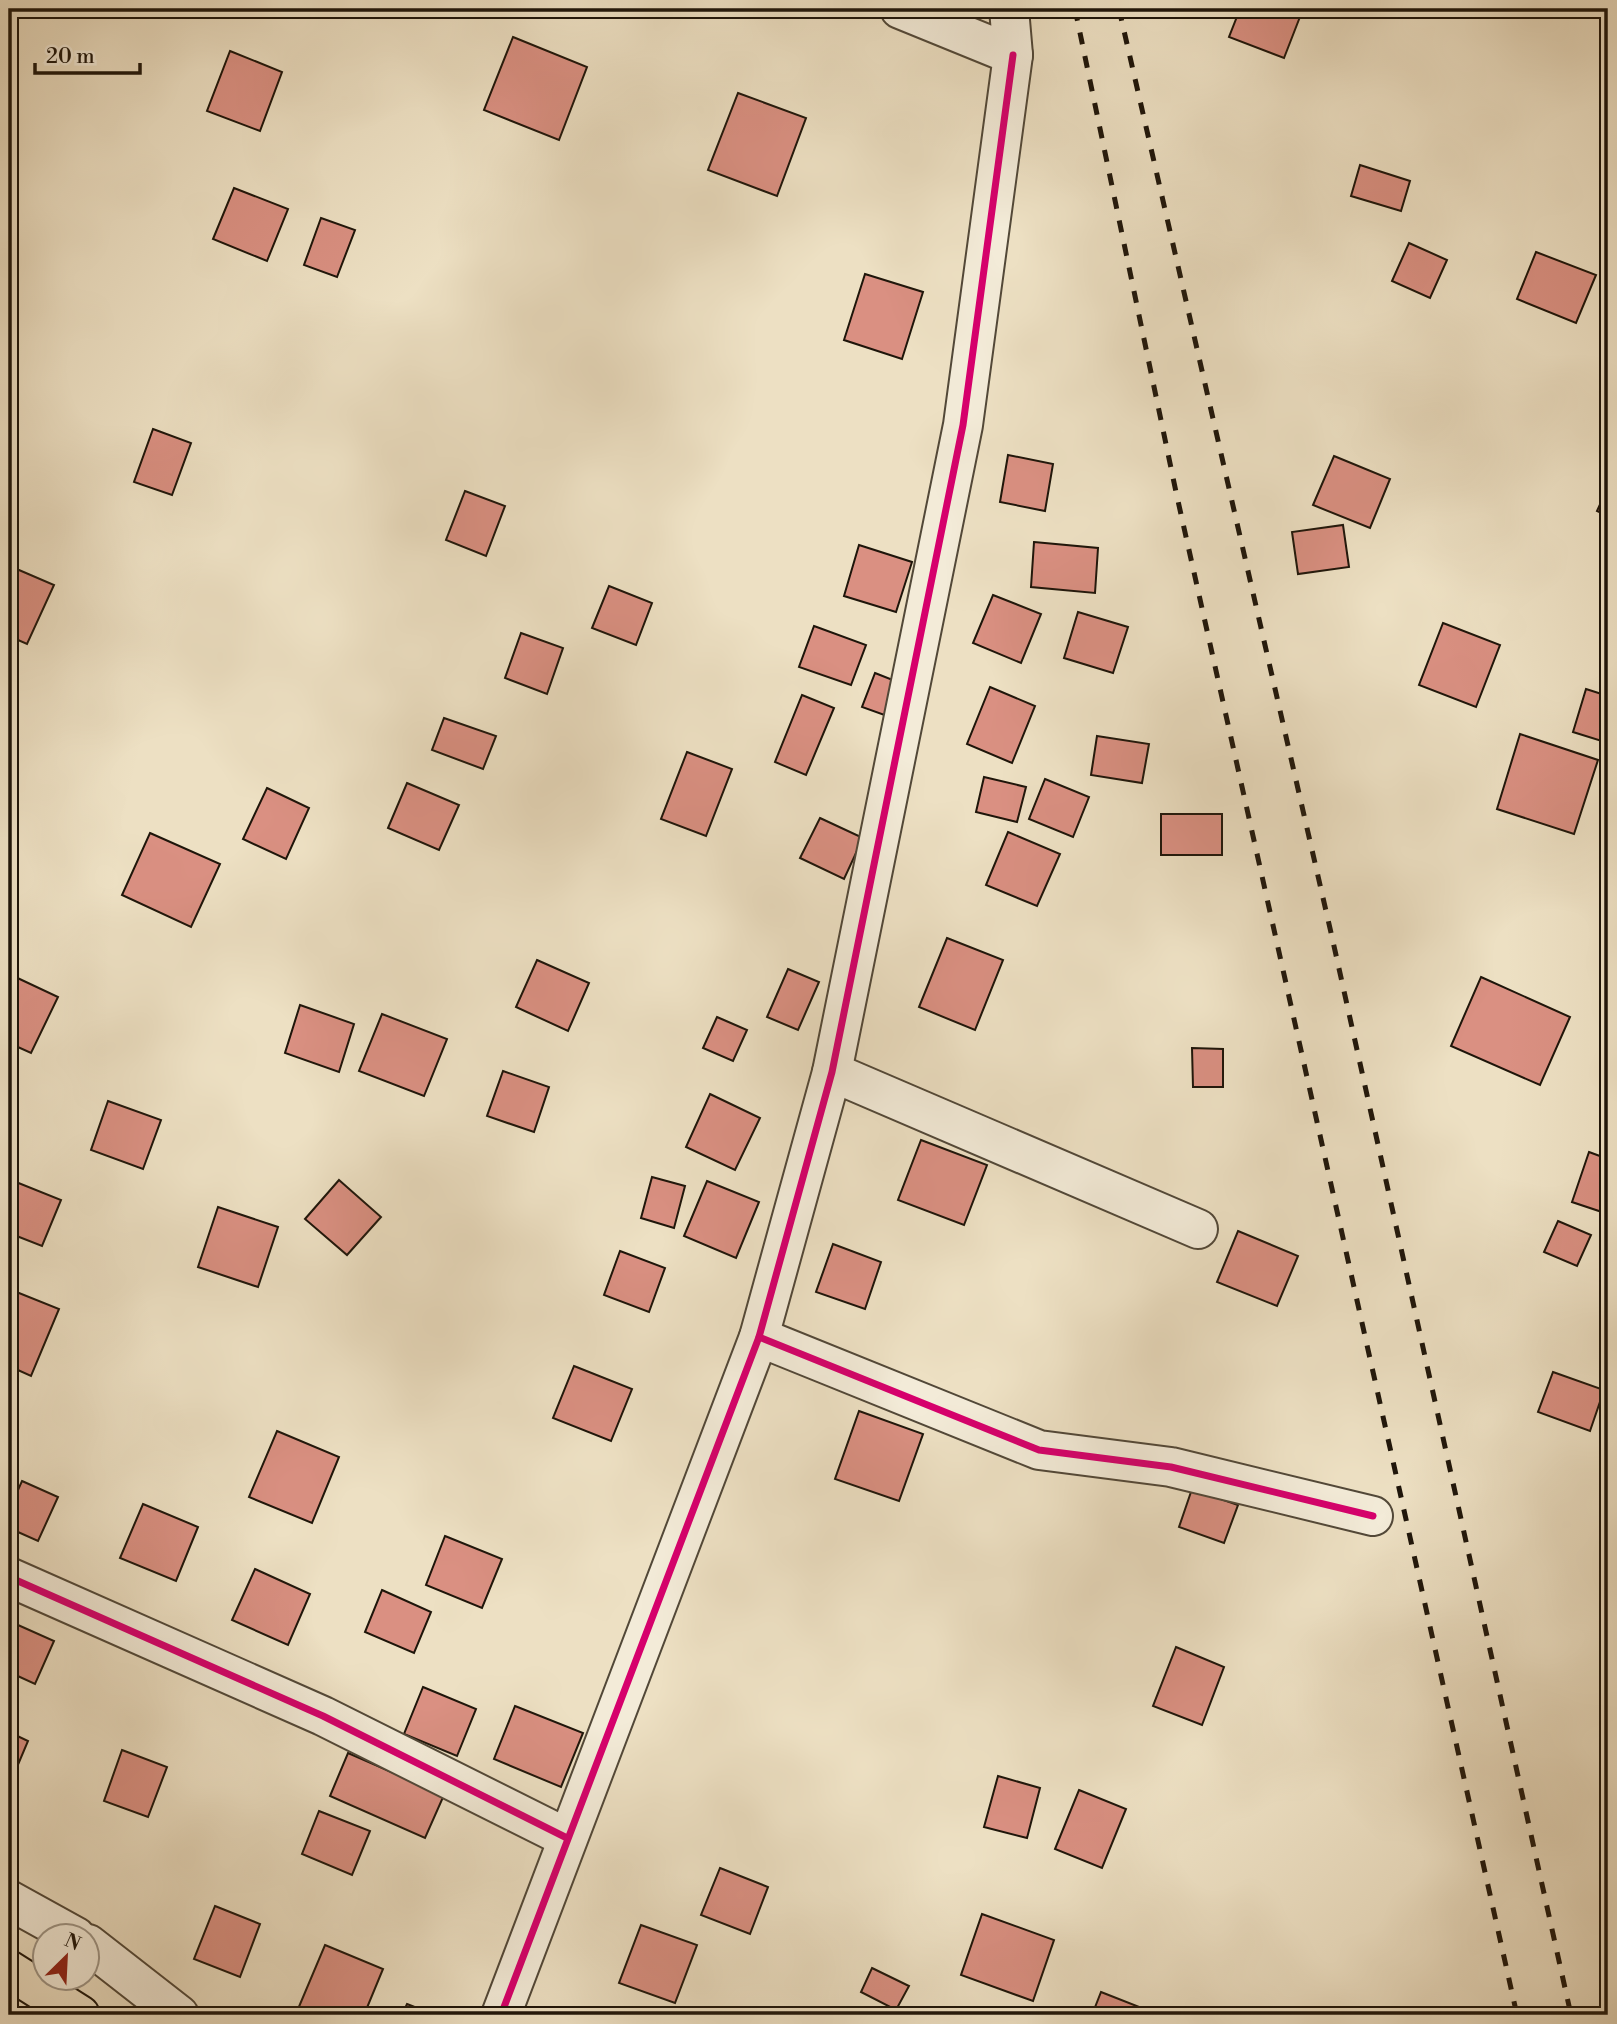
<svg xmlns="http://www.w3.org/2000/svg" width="1617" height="2024" viewBox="0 0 1617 2024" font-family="'Libre Bodoni',serif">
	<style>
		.building { fill: #da9082; stroke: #1e150a; stroke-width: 2 }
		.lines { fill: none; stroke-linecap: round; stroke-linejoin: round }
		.minor-casing { stroke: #524838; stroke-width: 42 }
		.highway-casing { stroke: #1e150a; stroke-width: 42 }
		.minor { stroke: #f3ebd8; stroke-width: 38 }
		.highway { stroke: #ede0c3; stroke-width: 38 }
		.rail { stroke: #1e150a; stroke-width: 5; stroke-dasharray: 12 12; stroke-linecap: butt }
		.cycleway-casing { stroke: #f3ebd8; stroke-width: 11 }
		.cycleway { stroke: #d6006c; stroke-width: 7 }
	</style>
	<rect width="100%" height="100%" fill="#ede0c3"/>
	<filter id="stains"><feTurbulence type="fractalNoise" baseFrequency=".00286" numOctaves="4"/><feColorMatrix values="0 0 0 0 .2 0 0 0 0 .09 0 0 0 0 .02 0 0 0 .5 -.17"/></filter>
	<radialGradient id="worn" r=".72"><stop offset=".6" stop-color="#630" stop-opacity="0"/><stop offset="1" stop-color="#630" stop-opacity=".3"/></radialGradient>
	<!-- building -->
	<g class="building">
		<path d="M1240,9H1303L1284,58L1229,37Z"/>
		<path d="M513,37L587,67L559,140L484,110Z"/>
		<path d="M230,51L282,72L260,131L207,111Z"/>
		<path d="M738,93L806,118L777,196L708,170Z"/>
		<path d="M1360,165L1410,181L1401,211L1351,196Z"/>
		<path d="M234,188L288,209L267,261L213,239Z"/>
		<path d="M321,218L355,230L337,277L304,265Z"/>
		<path d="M1409,243L1447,260L1430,298L1392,281Z"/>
		<path d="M1536,252L1596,275L1576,323L1517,299Z"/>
		<path d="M865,274L923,292L902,359L844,340Z"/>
		<path d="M153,429L191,443L172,495L134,482Z"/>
		<path d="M1008,455L1053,464L1045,511L1000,502Z"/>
		<path d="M1334,456L1390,479L1370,528L1313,505Z"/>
		<path d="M1608,487V516L1597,511Z"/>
		<path d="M465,491L505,506L486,556L446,540Z"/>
		<path d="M1343,525L1349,567L1298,574L1292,532Z"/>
		<path d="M1034,542L1098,548L1095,593L1031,587Z"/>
		<path d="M859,545L912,562L896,612L844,596Z"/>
		<path d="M12,567L54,585L27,644L9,636V574Z"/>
		<path d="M609,586L652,603L636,645L592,628Z"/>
		<path d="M993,595L1041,614L1021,663L973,643Z"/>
		<path d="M1078,612L1128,627L1113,673L1064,658Z"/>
		<path d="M1443,623L1500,645L1476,707L1419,685Z"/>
		<path d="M814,626L866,645L851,685L799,667Z"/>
		<path d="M521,633L563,648L547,694L505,678Z"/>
		<path d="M875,673L903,684L890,717L862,707Z"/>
		<path d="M990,687L1035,706L1012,763L967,744Z"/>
		<path d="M1586,689L1608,696V743L1573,732Z"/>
		<path d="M802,695L834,708L806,775L775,762Z"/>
		<path d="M444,718L496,736L483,769L432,750Z"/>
		<path d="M1520,734L1598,760L1574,834L1497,809Z"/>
		<path d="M1097,736L1149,744L1142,783L1091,775Z"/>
		<path d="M687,752L732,769L706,836L661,819Z"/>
		<path d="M984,777L1026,787L1017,822L976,812Z"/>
		<path d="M1045,779L1089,797L1073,837L1029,819Z"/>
		<path d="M407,783L459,805L439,850L388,828Z"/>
		<path d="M267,788L309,808L286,859L243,839Z"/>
		<rect x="1161" y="814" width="61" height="41"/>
		<path d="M820,818L863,838L844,879L800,858Z"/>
		<path d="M1008,832L1060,854L1037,906L986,885Z"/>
		<path d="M150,833L220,864L191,927L122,895Z"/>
		<path d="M947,938L1003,960L975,1030L919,1007Z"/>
		<path d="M537,960L589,983L568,1031L516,1007Z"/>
		<path d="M788,969L819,982L798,1030L767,1017Z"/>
		<path d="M9,974L58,997L31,1053L9,1043Z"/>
		<path d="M1481,977L1570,1017L1540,1085L1451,1046Z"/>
		<path d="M300,1005L354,1024L339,1072L285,1053Z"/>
		<path d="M382,1014L447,1039L424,1096L359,1071Z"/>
		<path d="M717,1017L747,1030L733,1061L703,1048Z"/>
		<path d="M1192,1048L1223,1049V1087H1193Z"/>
		<path d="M503,1071L549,1087L534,1132L487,1116Z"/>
		<path d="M710,1094L760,1118L735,1170L686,1147Z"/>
		<path d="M108,1101L161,1120L143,1169L91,1150Z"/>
		<path d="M921,1140L987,1165L964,1225L898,1200Z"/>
		<path d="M1589,1152L1608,1159V1214L1572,1202Z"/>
		<path d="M652,1177L685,1186L674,1228L641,1218Z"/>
		<path d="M11,1180L61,1200L42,1246L9,1233V1185Z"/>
		<path d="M339,1180L381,1217L347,1255L305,1219Z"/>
		<path d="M707,1181L759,1202L736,1258L684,1236Z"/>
		<path d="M218,1207L278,1227L258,1287L198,1267Z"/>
		<path d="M1558,1221L1591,1235L1577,1266L1544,1252Z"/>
		<path d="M1238,1231L1298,1256L1277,1306L1217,1282Z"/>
		<path d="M833,1244L881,1262L865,1309L816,1292Z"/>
		<path d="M620,1251L665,1268L649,1312L604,1295Z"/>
		<path d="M9,1289L59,1309L31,1376L9,1366Z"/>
		<path d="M574,1366L632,1389L611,1441L553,1418Z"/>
		<path d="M1553,1372L1604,1390L1590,1431L1538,1412Z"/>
		<path d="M859,1411L923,1434L899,1501L835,1479Z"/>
		<path d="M277,1431L339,1457L312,1523L249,1497Z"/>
		<path d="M22,1481L58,1497L38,1541L9,1528V1510Z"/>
		<path d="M1192,1489L1238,1505L1224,1543L1179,1527Z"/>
		<path d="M143,1504L198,1527L176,1581L120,1558Z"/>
		<path d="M445,1536L502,1559L482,1608L426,1585Z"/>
		<path d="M255,1569L310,1594L288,1645L232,1620Z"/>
		<path d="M382,1590L431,1612L414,1653L365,1632Z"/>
		<path d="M9,1621L54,1641L35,1684L9,1672Z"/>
		<path d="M1176,1647L1224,1667L1202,1725L1153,1706Z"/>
		<path d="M423,1687L476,1709L457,1756L404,1734Z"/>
		<path d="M1608,1697V1716L1601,1713Z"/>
		<path d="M515,1706L583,1733L561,1787L494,1759Z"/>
		<path d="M9,1732L28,1741L9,1786Z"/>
		<path d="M122,1750L167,1767L148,1817L104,1801Z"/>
		<path d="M348,1753L444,1795L425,1838L330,1796Z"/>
		<path d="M998,1776L1040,1788L1027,1838L984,1827Z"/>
		<path d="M1079,1790L1126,1809L1102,1868L1055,1849Z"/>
		<path d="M319,1811L370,1831L352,1875L302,1854Z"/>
		<path d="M720,1868L768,1887L750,1934L701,1915Z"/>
		<path d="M215,1906L260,1924L240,1977L194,1959Z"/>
		<path d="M982,1914L1054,1940L1033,2001L961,1975Z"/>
		<path d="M641,1925L697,1945L675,2003L619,1983Z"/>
		<path d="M325,1945L383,1969L364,2015H312L298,2009Z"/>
		<path d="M872,1968L909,1986L896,2010L861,1992Z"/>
		<path d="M1101,1992L1147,2010L1145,2015H1092Z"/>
		<path d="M407,2004L435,2015H402Z"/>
	</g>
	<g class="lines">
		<defs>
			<g id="minor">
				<path d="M900,9L1013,55L1009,9"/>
				<path d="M832,1072L1198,1229"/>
				<path d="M759,1337L1039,1450L1171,1467L1373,1516"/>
				<path d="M9,1577L323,1716L567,1838"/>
				<path d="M9,1900L76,1937"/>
				<path d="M88,1944L179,2015"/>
				<path d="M501,2015L759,1337L832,1072L963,425L1013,55"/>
			</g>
			<path id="highway" d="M9,1970L80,2015"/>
		</defs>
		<!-- minor casing -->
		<use href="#minor" class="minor-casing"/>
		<!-- highway casing -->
		<use href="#highway" class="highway-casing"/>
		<!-- minor -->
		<use href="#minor" class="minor"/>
		<!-- highway -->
		<use href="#highway" class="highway"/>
		<!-- rail -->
		<g class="rail">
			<path d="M1075,9L1176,492L1517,2015"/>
			<path d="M1119,9L1332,937L1571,2015"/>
		</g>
		<defs>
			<g id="cycleway">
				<path d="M759,1337L1039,1450L1171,1467L1373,1516"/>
				<path d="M9,1577L323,1716L567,1838"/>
				<path d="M501,2015L759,1337L832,1072L963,425L1013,55"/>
			</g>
		</defs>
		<!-- cycleway casing -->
		<use href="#cycleway" class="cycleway-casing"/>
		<!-- cycleway -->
		<use href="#cycleway" class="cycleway"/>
	</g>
	<!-- margin -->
	<rect width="1617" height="2024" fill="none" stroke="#ede0c3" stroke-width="35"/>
	<rect x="10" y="10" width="1596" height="2003" fill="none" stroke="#1e150a" stroke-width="3.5"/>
	<rect x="18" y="18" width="1582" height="1989" fill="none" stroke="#1e150a" stroke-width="2"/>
	<!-- north arrow -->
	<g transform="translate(66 1957) rotate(24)"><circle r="33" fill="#f3ebd8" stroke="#9e9586" stroke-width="2"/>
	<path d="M0-5L12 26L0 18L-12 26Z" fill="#8f2418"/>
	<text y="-10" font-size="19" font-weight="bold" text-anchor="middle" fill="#1e150a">N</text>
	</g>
	<!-- scale -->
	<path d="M35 63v10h105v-10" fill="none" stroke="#1e150a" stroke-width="3.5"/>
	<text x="46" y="63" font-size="21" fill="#1e150a" stroke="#f3ebd8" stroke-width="5" paint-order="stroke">20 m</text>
	<rect width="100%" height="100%" filter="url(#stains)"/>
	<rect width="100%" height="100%" fill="url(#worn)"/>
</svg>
